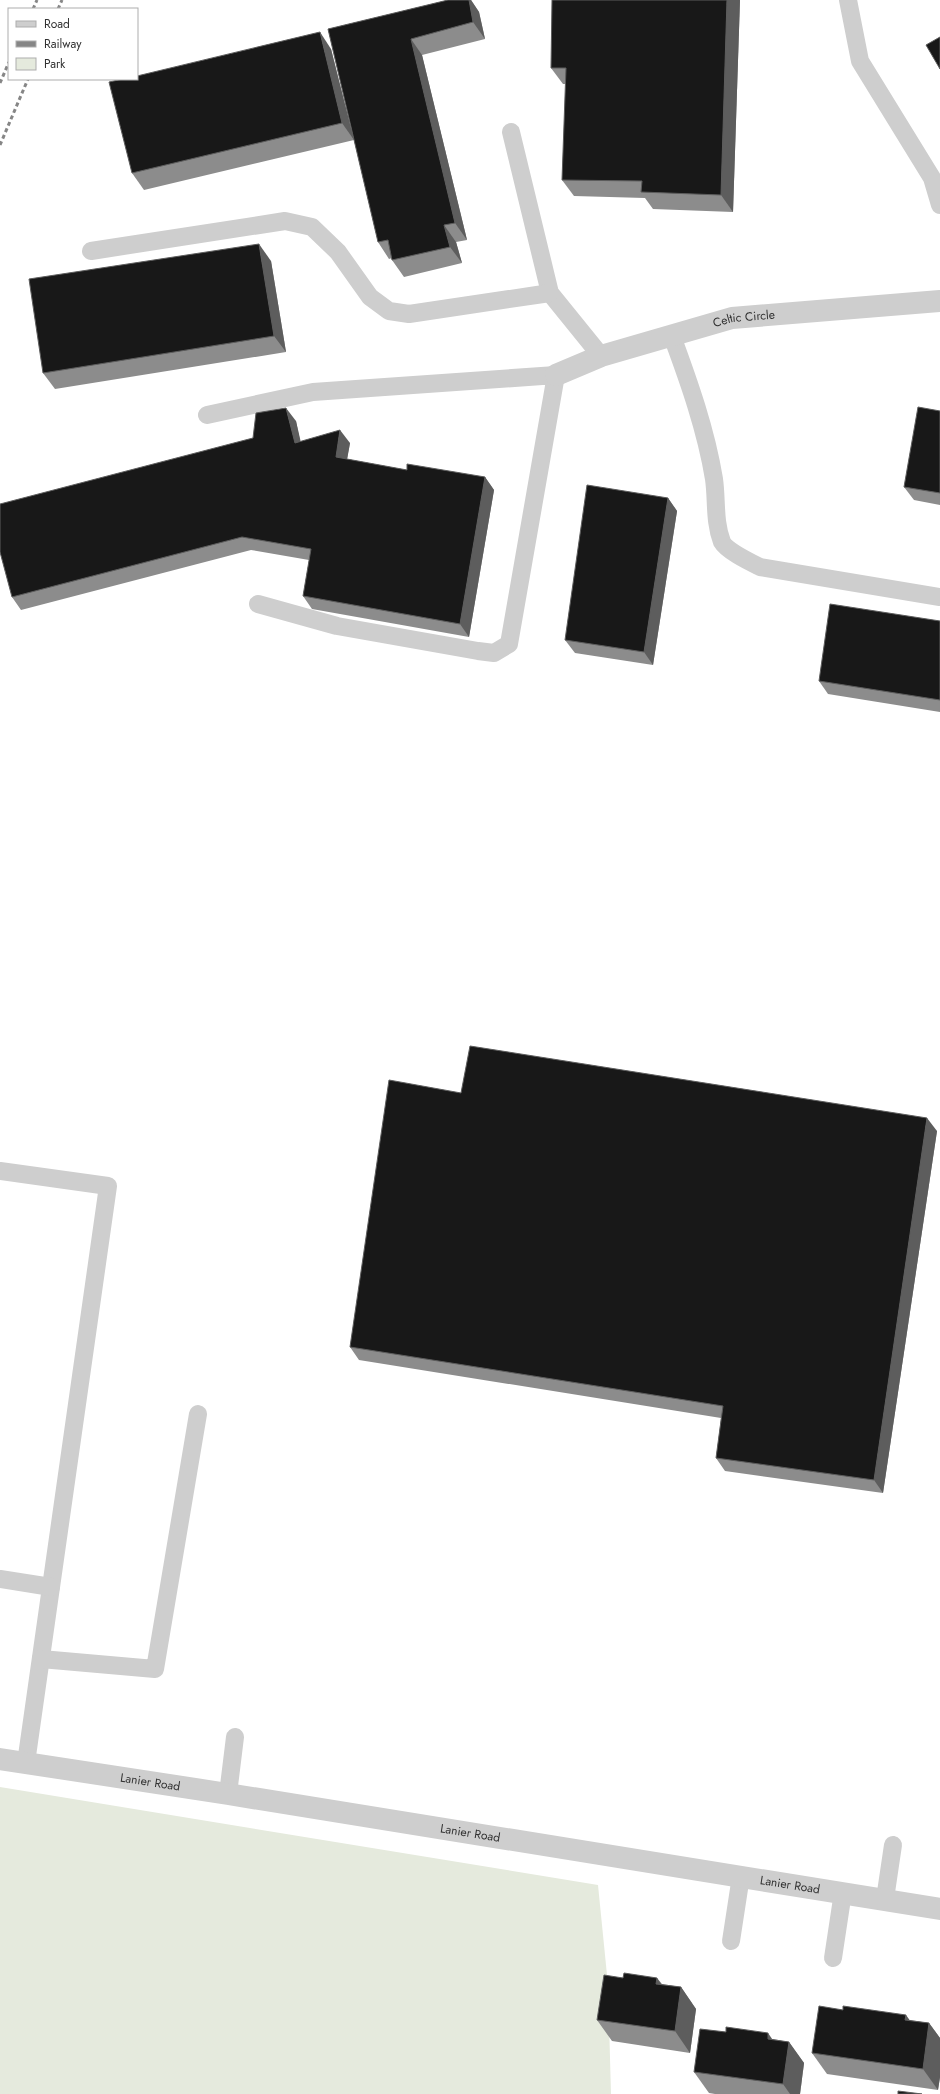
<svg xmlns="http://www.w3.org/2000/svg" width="940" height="2094" viewBox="0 0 940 2094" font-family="Jost,sans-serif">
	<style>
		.green { fill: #e5eadd }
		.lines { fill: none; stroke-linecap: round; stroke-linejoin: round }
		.lane { stroke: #cecece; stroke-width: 18 }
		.street { stroke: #cecece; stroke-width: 22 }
		.rail { stroke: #868686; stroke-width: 3; stroke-dasharray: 4 3; stroke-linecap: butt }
		.wall { fill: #8c8c8c }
		.shaded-wall { fill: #5d5d5d }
		.building { fill: #181818; stroke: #5d5d5d }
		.labels { text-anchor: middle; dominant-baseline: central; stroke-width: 4; stroke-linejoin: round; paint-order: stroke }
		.street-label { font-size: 12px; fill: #313131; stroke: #fff }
	</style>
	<rect width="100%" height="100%" fill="#fff"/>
	<!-- green -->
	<path class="green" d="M0,1787L598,1885L608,1985L611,2094H0Z"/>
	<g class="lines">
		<!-- lane -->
		<g class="lane">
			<path d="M848,0L860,61L932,178L940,205"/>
			<path d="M511,132L550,293L601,356"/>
			<path d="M91,251L285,221L312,227L338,252L370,297L389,311L409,314L550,293"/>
			<path d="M672,336C689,382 706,430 714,479C717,500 714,521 722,542C727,551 750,562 760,567L940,597"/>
			<path d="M207,415L313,392L556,375L509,644L494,653L478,651L337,626L258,604"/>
			<path d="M0,1171L108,1186L26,1763"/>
			<path d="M0,1579L51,1587"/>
			<path d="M41,1659L155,1669L198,1414"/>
			<path d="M228,1794L235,1737"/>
			<path d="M885,1899L893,1845"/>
			<path d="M731,1941L741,1876"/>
			<path d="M833,1958L843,1892"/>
		</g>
		<!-- street -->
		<g class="street">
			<path id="s1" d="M556,375L601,356L732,318L940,301"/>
			<path id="s2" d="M0,1759L228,1794L940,1909"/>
		</g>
		<!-- rail -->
		<g class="rail">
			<path d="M33,9L37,0"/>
			<path d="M58,9L62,0"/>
			<path d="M0,83L9,62"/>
			<path d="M0,145L28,79"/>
		</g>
	</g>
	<!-- wall -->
	<g class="wall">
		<path d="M448,0H471L479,12L485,39L422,55L467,240L456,242L462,263L404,277L392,260V258L389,259L378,242L328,29Z"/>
		<path d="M740,0L733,212L653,209L645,198L574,196L562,180L566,84H563L551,68Z"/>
		<path d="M331,49L354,140L144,190L132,173Z"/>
		<path d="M271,261L286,352L55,389L43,373Z"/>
		<path d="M940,411V505L914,500L904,487Z"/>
		<path d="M296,421L300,441L350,443L347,459L407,470L485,477L494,490L469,637L312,609L303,596L309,560L251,550L21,610L12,597L253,438Z"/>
		<path d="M668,498L677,511L653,665L575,653L565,640Z"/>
		<path d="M940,621V712L828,694L819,681Z"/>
		<path d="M461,1093L937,1131L883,1493L725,1471L716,1458L721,1418L359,1360L350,1347Z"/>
		<path d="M623,1978H657L662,1984L681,1987L696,2009L690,2053L612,2041L597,2020Z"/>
		<path d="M910,2020L929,2023L940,2038V2077L938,2090L827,2074L812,2053Z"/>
		<path d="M773,2039L789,2042L804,2063L800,2094H715L709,2093L694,2072Z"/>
	</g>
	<!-- shaded-wall -->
	<g class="shaded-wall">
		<path d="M469,0H471L479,12L485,39L473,22Z"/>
		<path d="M727,0H740L733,212L721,195Z"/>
		<path d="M320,32L331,49L354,140L342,123Z"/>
		<path d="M411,39L422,55L467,240L455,223Z"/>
		<path d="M444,225L456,242L462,263L450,247Z"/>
		<path d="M259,244L271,261L286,352L274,336Z"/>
		<path d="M286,408L296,421L304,456L295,443Z"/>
		<path d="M340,430L350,443L345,471L336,457Z"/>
		<path d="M485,477L494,490L469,637L460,624Z"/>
		<path d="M668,498L677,511L653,665L644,652Z"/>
		<path d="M927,1118L937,1131L883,1493L874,1480Z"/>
		<path d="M657,1978L672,2000L656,1984Z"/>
		<path d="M681,1987L696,2009L690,2053L675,2031Z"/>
		<path d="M906,2015L921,2036L905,2020Z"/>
		<path d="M929,2023L940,2038V2077L938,2090L923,2069Z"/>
		<path d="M768,2033L783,2055L768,2039Z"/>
		<path d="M789,2042L804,2063L800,2094H790L783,2084Z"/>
	</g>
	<!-- building -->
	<g class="building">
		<path d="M448,0H469L473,22L411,39L455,223L444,225L450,247L392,260L388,240L378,242L328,29Z"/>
		<path d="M552,0H727L721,195L641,192L642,181L562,180L566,68H551Z"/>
		<path d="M320,32L342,123L132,173L109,82L123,79H137V76Z"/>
		<path d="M940,37V69L926,45Z"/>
		<path d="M259,244L274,336L43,373L29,279Z"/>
		<path d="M918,407L940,411V493L904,487Z"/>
		<path d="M286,408L295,443L340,430L336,457L407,470V464L485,477L460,624L303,596L311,549L242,537L12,597L0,552V504L253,438L256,413Z"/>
		<path d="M587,485L668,498L644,652L565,640Z"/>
		<path d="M830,604L940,621V700L819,681Z"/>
		<path d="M470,1046L927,1118L874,1480L716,1458L723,1406L350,1347L389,1080L461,1093Z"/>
		<path d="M624,1973L657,1978L656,1984L681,1987L675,2031L597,2020L604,1975L623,1978Z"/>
		<path d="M819,2006L843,2010V2006L906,2015L905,2020L929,2023L923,2069L812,2053Z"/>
		<path d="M726,2027L768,2033V2039L789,2042L783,2084L694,2072L700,2029L726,2032Z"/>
		<path d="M898,2091L922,2094H898Z"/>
	</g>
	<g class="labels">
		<!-- street labels -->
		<g class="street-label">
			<text stroke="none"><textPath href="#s1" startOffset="197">Celtic Circle</textPath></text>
			<text stroke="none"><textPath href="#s2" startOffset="152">Lanier Road</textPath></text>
			<text stroke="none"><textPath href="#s2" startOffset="476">Lanier Road</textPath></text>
			<text stroke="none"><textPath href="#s2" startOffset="800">Lanier Road</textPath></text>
		</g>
	</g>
	<!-- legend -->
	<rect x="8" y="8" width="130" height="72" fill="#ffffff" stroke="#adadad"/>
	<rect x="16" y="21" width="20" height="6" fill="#cecece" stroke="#adadad"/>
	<text x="44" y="28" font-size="12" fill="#313131">Road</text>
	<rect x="16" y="41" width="20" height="6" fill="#868686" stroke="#adadad"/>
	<text x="44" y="48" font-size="12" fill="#313131">Railway</text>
	<rect x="16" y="58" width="20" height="12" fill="#e5eadd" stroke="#adadad"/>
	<text x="44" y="68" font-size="12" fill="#313131">Park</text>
</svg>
